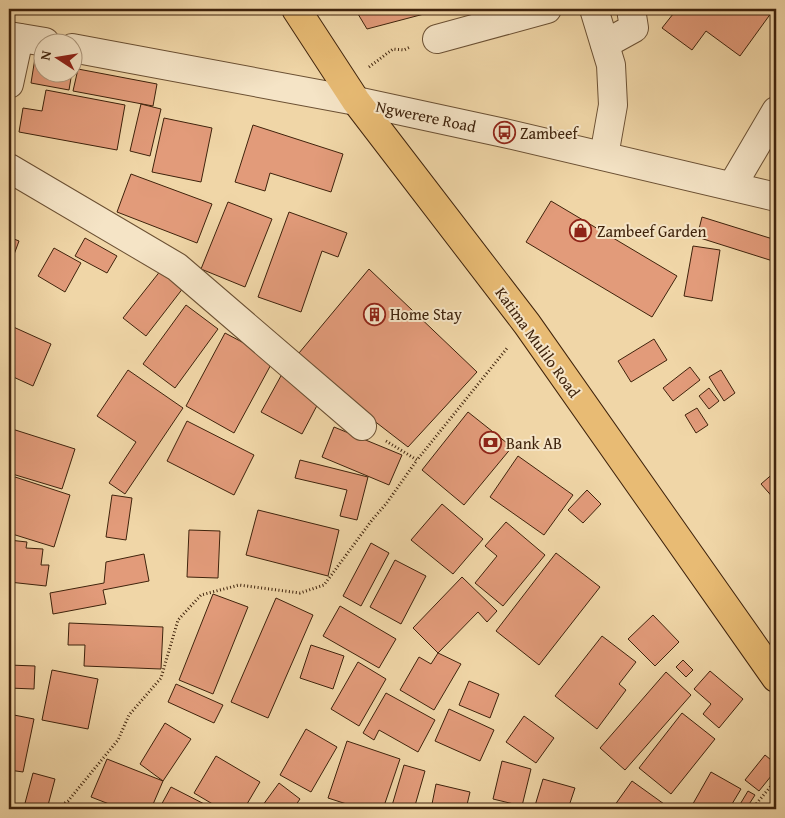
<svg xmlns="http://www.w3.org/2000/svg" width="785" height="818" viewBox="0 0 785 818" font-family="'Gentium Book Plus',serif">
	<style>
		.building { fill: #e29b7a; stroke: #3f230c }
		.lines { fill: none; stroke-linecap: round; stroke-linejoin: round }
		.minor-casing { stroke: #6b5033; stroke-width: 30 }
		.major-casing { stroke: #3f230c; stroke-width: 30 }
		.path { stroke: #3f230c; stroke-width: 3; stroke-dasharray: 1 2.5; stroke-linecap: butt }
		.minor { stroke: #f5e4c6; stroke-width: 28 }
		.major { stroke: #e8bb74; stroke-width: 28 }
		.labels { text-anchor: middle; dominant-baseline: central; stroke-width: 4; stroke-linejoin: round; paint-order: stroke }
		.street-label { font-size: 16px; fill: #3f230c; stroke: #f5e4c6 }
		.poi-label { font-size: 16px; fill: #3f230c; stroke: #f5e4c6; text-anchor: start }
	</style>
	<rect width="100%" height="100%" fill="#f0d6a7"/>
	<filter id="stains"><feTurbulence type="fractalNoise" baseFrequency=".004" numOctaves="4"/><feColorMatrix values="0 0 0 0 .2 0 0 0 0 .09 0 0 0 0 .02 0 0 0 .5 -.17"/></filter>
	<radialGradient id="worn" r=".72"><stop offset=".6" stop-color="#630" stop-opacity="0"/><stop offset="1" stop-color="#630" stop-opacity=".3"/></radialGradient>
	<!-- building -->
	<g class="building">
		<path d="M355,9H443L367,29Z"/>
		<path d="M677,9H774L740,56L706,31L692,50L662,28Z"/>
		<path d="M35,58L42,60V72H72L69,90L31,83Z"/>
		<path d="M78,69L157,84L153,106L73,91Z"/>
		<path d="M46,90L125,105L117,150L19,132L23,108L42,111Z"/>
		<path d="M141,104L161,109L150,156L130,151Z"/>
		<path d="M164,118L212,128L201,182L152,172Z"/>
		<path d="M253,125L343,154L331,192L270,173L265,191L235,182Z"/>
		<path d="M131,174L212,204L197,243L117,212Z"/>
		<path d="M551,201L677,276L652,317L526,242Z"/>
		<path d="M228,202L272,219L245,287L201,269Z"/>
		<path d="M289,212L347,233L338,257L322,251L301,312L258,297Z"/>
		<path d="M702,217L776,240V262L697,237Z"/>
		<path d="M9,237L19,241L12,260L9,259Z"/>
		<path d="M85,238L117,256L107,273L75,256Z"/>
		<path d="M693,246L720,250L712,301L684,296Z"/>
		<path d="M54,248L81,263L65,292L38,276Z"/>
		<path d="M165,265L187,283L146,336L123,318Z"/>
		<path d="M369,269L477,372L408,447L294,359Z"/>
		<path d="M186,305L218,329L175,388L143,364Z"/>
		<path d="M9,325L51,344L33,386L9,375Z"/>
		<path d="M225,333L274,359L234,433L186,406Z"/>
		<path d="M654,339L667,360L631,382L618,361Z"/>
		<path d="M690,367L700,380L673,401L663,388Z"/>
		<path d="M128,370L183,408L125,494L109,483L136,442L97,416Z"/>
		<path d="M721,370L735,393L724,401L709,377Z"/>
		<path d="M282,374L322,396L302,434L261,412Z"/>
		<path d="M709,388L719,401L709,409L699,396Z"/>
		<path d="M697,408L708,425L696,433L685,415Z"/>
		<path d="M468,412L512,447L464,505L422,470Z"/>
		<path d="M187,421L254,455L234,495L167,461Z"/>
		<path d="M334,427L402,455L389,485L322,457Z"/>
		<path d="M9,428L75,449L62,489L9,473Z"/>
		<path d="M518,456L573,495L544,535L490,497Z"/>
		<path d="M300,460L368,477L357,520L340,516L347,490L295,478Z"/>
		<path d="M776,471V501L761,484Z"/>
		<path d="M9,475L70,495L54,547L9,533Z"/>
		<path d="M587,490L601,504L583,523L568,510Z"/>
		<path d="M112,495L132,498L126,540L106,537Z"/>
		<path d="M442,504L483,539L453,574L411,540Z"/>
		<path d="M258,510L339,530L328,576L246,555Z"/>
		<path d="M506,522L545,555L503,606L475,583L497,556L485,546Z"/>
		<path d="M189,530L220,531L218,578L187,577Z"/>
		<path d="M9,540L27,542L26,548L43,549L41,565H49L46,586L9,582Z"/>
		<path d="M371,543L389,553L361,606L343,596Z"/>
		<path d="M556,553L600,587L539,665L496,631Z"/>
		<path d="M144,554L149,581L103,590L106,604L53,614L50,593L104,583L106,562Z"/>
		<path d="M395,560L426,576L401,624L370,607Z"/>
		<path d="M462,577L497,611L487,622L478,612L438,653L413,628Z"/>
		<path d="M213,594L248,607L213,694L179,680Z"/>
		<path d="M276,598L313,615L268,718L231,702Z"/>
		<path d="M340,606L396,639L379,668L323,636Z"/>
		<path d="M653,615L679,642L655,666L628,639Z"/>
		<path d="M69,623L163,627L161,669L84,666L85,645H68Z"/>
		<path d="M602,636L636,662L619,684L626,690L597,729L555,696Z"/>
		<path d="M311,645L344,656L333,689L300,678Z"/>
		<path d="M438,653L461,664L434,710L400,690L419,657L431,664Z"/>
		<path d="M683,660L693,670L686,677L676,667Z"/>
		<path d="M358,662L386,679L359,726L331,709Z"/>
		<path d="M9,665L35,666L34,689L9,688Z"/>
		<path d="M52,670L98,679L88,729L42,720Z"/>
		<path d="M710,671L743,699L719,728L703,714L711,704L694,689Z"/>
		<path d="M666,672L691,695L625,770L600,748Z"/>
		<path d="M469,681L499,694L490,718L459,705Z"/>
		<path d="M176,684L223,705L214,723L168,702Z"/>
		<path d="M386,693L435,720L418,752L379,730L374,740L363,733Z"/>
		<path d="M449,709L494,730L480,761L435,741Z"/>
		<path d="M682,713L715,739L671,794L639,768Z"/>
		<path d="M9,714L34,719L23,772L9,770Z"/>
		<path d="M524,716L554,738L536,763L506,742Z"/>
		<path d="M165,723L191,739L163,781L140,764Z"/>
		<path d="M306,729L337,747L311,792L280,775Z"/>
		<path d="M347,741L400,759L383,809H362L328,798Z"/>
		<path d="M765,755L776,764V770L759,791L745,780Z"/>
		<path d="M216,756L260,782L244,809H221L194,793Z"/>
		<path d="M107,759L163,781L151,809H122L91,797Z"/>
		<path d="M502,761L531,769L522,806L493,799Z"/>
		<path d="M404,765L425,771L414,809H391Z"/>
		<path d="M711,772L741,789L729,809H690Z"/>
		<path d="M33,773L55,779L47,809H35L24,807Z"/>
		<path d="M543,779L575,788L568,809H534Z"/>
		<path d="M632,781L671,809H612Z"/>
		<path d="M279,783L300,799L293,809H260Z"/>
		<path d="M436,784L470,792L466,809H431Z"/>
		<path d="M171,787L214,809H159Z"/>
		<path d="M748,791L755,795L746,809H744L739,806Z"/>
	</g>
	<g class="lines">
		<defs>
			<g id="minor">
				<path d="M594,9L611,65L613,105L604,156"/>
				<path d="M9,36L45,42"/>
				<path d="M437,39L547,9"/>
				<path d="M605,44L634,28L631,9"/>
				<path d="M72,48L356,101L504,133L776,197"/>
				<path d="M9,84L19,38"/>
				<path d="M9,168L177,267L362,426"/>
				<path d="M732,186L776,111"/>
			</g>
			<path id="major" d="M296,9L356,101L527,324L776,678"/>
		</defs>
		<!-- minor casing -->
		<use href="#minor" class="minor-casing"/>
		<!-- major casing -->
		<use href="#major" class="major-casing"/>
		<!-- path -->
		<g class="path">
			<path d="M369,67L393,49L404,50L410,47"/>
			<path d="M386,441L417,460L508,347"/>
			<path d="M56,809L68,801L118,740L129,715L161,678L178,620L201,595L239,585L300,593L324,585L372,520L386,504L417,460"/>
			<path d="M752,809L776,780"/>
		</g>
		<!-- minor -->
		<use href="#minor" class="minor"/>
		<!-- major -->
		<use href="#major" class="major"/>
	</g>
	<!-- icons -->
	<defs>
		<symbol id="bus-ring" viewBox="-11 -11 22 22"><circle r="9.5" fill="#f5e4c6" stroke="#8f2418" stroke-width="1.5"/><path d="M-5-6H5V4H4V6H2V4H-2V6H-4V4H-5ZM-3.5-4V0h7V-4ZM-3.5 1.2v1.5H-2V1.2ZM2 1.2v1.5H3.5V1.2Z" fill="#8f2418"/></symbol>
		<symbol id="shop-ring" viewBox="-11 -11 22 22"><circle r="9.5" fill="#f5e4c6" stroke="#8f2418" stroke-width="1.5"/><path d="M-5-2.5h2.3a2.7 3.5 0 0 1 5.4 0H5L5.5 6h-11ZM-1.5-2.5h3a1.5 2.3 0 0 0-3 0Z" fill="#8f2418"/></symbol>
		<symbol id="building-ring" viewBox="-11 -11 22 22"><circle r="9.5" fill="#f5e4c6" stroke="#8f2418" stroke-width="1.5"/><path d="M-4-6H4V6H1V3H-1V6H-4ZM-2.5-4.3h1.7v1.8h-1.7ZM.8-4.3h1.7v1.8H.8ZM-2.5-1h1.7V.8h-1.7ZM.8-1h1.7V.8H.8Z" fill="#8f2418"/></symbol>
		<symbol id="bank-ring" viewBox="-11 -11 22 22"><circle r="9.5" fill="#f5e4c6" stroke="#8f2418" stroke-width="1.5"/><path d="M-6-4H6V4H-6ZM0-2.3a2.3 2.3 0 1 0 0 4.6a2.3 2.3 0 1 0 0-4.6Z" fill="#8f2418"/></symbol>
	</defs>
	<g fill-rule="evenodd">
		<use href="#bus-ring" x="492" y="120" width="25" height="25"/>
		<use href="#shop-ring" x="568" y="218" width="25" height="25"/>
		<use href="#building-ring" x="362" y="302" width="25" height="25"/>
		<use href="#bank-ring" x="478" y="430" width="25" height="25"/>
	</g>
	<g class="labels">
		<!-- street labels -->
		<g class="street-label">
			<text transform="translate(426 116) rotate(12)">Ngwerere Road</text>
			<text transform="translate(538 342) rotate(54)">Katima Mulilo Road</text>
		</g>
		<!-- poi labels -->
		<g class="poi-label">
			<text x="520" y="133">Zambeef</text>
			<text x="597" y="231">Zambeef Garden</text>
			<text x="390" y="314">Home Stay</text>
			<text x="506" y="443">Bank AB</text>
		</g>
	</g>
	<!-- margin -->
	<rect width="785" height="818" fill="none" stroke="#f0d6a7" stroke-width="30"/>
	<rect x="10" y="10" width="765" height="798" fill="none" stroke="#3f230c" stroke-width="2.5"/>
	<rect x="15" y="15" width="755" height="788" fill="none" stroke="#3f230c"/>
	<!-- north arrow -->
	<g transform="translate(58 58) rotate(282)"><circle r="24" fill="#f5e4c6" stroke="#ac977c"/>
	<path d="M0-4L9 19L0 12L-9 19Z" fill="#8f2418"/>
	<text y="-8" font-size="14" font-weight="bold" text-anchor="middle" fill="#3f230c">N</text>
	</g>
	<rect width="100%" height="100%" filter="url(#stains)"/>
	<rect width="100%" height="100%" fill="url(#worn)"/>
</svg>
